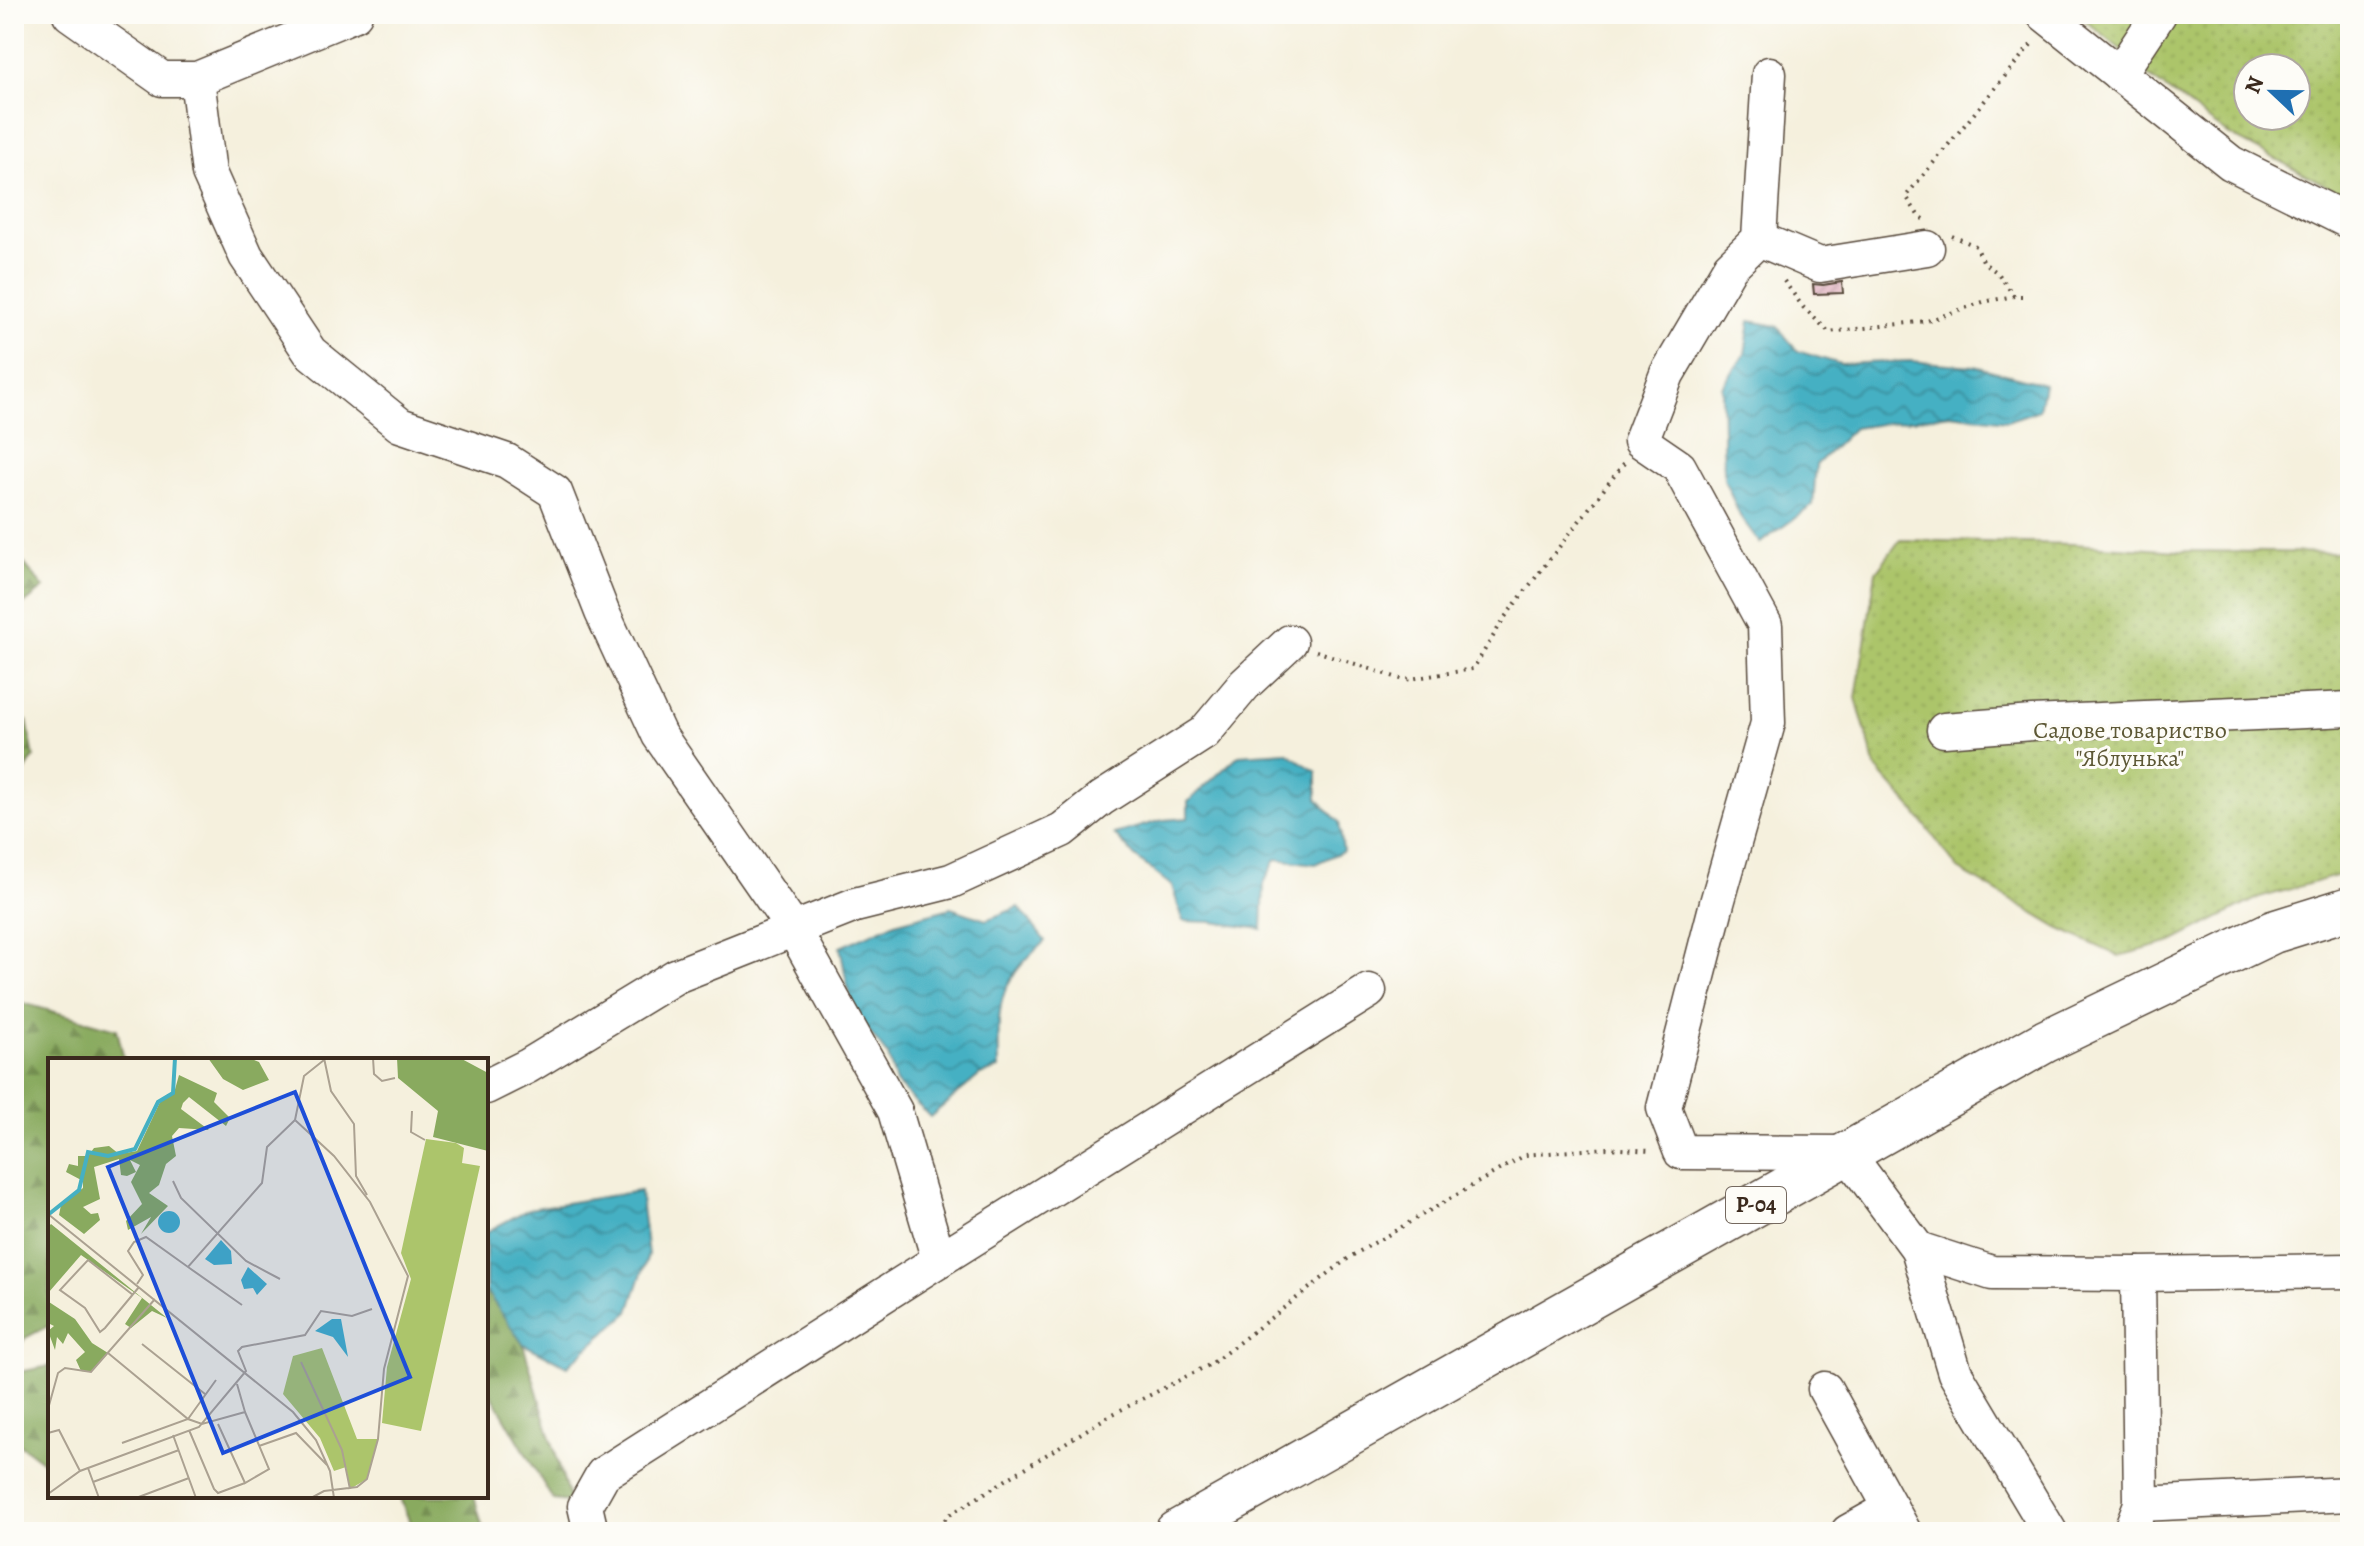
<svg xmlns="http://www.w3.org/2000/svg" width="2364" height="1546" viewBox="0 0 2364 1546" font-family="Alegreya,serif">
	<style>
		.forest { fill: url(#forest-firs); stroke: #626a3e; stroke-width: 2 }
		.park { fill: url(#park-dots); stroke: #747844; stroke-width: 2; fill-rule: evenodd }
		.water { fill: url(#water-waves); stroke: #406d70; stroke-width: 2 }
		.building { fill: url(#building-hatch) }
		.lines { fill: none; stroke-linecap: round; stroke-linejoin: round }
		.minor-casing { stroke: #57483b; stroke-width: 37 }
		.major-casing { stroke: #57483b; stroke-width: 45 }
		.path { stroke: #57483b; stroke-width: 4; stroke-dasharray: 2 6; stroke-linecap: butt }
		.minor { stroke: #fff; stroke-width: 34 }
		.major { stroke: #fff; stroke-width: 42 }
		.labels { text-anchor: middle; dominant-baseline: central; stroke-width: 6; stroke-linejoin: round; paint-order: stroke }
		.shield { fill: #fdfcf7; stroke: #75695f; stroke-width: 2 }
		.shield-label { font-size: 22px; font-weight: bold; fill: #3b2a1e }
		.park-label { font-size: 24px; fill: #5d5835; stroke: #fdfcf7 }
		.inset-river { fill: none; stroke: #45b0c3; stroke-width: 4 }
		.inset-road { fill: none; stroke: #aba191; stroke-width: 2 }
		.view { fill: #1d4ed8; fill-opacity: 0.15; stroke: #1d4ed8; stroke-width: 4 }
		.inset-edge { fill: none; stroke: #3b2a1e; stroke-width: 4 }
	</style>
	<defs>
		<pattern id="forest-firs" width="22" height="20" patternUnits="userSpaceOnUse" patternTransform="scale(2)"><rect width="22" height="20" fill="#89aa5f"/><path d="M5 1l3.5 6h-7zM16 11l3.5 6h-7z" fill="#718b4e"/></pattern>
		<pattern id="park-dots" width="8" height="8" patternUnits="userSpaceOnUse" patternTransform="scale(2)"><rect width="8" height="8" fill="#acc56b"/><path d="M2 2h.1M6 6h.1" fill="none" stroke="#95a95c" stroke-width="1.8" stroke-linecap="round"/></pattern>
		<pattern id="water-waves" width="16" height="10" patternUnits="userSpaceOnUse" patternTransform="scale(2)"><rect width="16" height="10" fill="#45b0c3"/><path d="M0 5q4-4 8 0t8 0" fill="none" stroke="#3b8f9e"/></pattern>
		<pattern id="building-hatch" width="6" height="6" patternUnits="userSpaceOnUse" patternTransform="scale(2)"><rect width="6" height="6" fill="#dda5b8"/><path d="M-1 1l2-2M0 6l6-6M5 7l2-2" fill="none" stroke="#b48795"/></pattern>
	</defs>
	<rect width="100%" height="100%" fill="#fdfcf7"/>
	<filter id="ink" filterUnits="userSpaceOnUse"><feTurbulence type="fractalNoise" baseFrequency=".0125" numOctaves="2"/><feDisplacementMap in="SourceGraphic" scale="16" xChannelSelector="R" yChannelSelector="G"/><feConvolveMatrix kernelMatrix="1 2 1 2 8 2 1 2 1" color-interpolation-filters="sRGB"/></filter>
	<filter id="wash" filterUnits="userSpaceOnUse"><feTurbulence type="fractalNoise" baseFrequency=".006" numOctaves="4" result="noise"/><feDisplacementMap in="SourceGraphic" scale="32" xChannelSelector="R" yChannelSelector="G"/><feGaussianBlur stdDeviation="1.8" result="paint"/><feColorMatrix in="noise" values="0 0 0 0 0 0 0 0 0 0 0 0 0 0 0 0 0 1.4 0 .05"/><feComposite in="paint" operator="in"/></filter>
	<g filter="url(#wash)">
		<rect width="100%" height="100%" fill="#f5f0dd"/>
		<!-- forest -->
		<g class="forest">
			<path d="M14,551L44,588L14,612Z"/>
			<path d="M27,721L34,757L14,788V727Z"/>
			<path d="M14,1003L26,1004L117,1029L124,1060H50V1325L25,1338L14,1356Z"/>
			<path d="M486,1287L523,1344L570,1502L553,1500L486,1385Z"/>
			<path d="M50,1366V1467L14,1440V1373Z"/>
			<path d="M399,1496H474L484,1532H414Z"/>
		</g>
		<!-- park -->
		<g class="park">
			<path d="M2077,14H2350V198L2228,134L2147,75L2124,52ZM2248,68H2296V116H2248Z"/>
			<path d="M1900,540L2072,544L2179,551L2350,553V872L2256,899L2172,942L2119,956L2058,928L1958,869L1913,809L1876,768L1856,698L1876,572Z"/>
		</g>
		<!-- water -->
		<g class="water">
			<path d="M1750,321L1777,326L1797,351L1840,364L1910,361L1974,366L2044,384L2039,410L2007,421L1950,414L1854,428L1816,465L1813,505L1760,543L1740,516L1724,479L1722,387L1745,354Z"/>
			<path d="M1286,752L1317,772V799L1339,822L1343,851L1315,864L1276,859L1264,883L1262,929L1212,922L1183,921L1172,886L1135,857L1114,834L1163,820L1188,818V802L1239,755Z"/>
			<path d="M1019,907L1045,941C1030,955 1013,971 1005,991C996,1014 999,1044 999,1069L980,1075L930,1117L896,1083L888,1056L852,1009L840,947L895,923L951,908L986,920Z"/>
			<path d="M640,1191L648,1255L629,1312L567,1366L523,1344L486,1291V1232L529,1209Z"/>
		</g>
		<g id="blocks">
			<!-- building -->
			<path class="building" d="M1842,282L1843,293L1814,294L1813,284L1823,285Z"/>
		</g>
	</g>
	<g filter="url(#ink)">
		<use href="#blocks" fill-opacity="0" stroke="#57483b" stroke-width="2"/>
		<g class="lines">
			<defs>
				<g id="minor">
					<path d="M70,14L162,79H197L355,14"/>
					<path d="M2044,14L2231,163L2350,222"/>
					<path d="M1769,74L1759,239L1730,267L1667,374L1641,441L1679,467L1765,625L1768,723L1717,903L1664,1108L1681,1152L1847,1153L1918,1249L1955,1373L2050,1532"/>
					<path d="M2119,74L2159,14"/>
					<path d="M197,79L209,173L246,256L310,352L400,425L507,461L555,492L602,612L659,735L794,930L895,1111L939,1260L603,1474L585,1506L591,1532"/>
					<path d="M1759,239L1820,265L1927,248"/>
					<path d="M1944,730L2032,723L2350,709"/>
					<path d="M486,1087L528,1066L676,976L855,905L951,881L1062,830L1101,799L1204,733L1245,684L1290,642"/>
					<path d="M1918,1249L1992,1273L2138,1274L2141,1504L2130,1532"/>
					<path d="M939,1260L1369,991"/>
					<path d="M2138,1274L2350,1271"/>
					<path d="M1825,1389L1904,1532"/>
					<path d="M2141,1504L2350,1494"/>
					<path d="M1848,1532L1891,1508"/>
				</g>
				<path id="major" d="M1176,1532L2046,1041L2273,932L2350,908"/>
			</defs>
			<!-- minor casing -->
			<use href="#minor" class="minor-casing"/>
			<!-- major casing -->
			<use href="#major" class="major-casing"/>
			<!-- path -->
			<g class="path">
				<path d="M1924,219L1918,215L1906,196L2034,41"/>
				<path d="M1952,236L1976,246L1984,263L1998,273L2014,296H2022"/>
				<path d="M1784,281L1803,307L1829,332L1927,321L1983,302L2014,296"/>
				<path d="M1316,651L1404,680L1473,669L1505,617L1625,462"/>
				<path d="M934,1532L948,1516L1107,1417L1211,1364L1350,1257L1525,1155L1607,1148L1650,1151"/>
			</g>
			<!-- minor -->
			<use href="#minor" class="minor"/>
			<!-- major -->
			<use href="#major" class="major"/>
		</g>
	</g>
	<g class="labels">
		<!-- shield labels -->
		<rect class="shield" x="1726" y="1187" width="60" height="36" rx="6"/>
		<g class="shield-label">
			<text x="1756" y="1205">Р-04</text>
		</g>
		<!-- park labels -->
		<g class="park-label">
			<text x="2130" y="730">Садове товариство<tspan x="2130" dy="28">"Яблунька"</tspan></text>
		</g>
	</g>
	<!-- overview -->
	<g transform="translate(48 1058)">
		<rect width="440" height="440" fill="#f5f0dd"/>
		<path d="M160,0H201L211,4L221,22L195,32L175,21ZM349,0H412L440,15V93L385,79L390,53L350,20ZM131,17L169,35L166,44L182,60L178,68L141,39L135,45L133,51L161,72L131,70L124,78L128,98L118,106L111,127L101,135L120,148L93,176L103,159L80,172L78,163L94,146L83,124L92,107L82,102L88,114L79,118L73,117L71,101L46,109L52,141L35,149L43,156L50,155L52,162L36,176L11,157L13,147L35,130V123L18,114L21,106L30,108V98H40L46,90L61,88L71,96L89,93L112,44L126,35ZM3,166L119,260L104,253L83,270L77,266L94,240L33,197L1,234V244L27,261L44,285L60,295L43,314L33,313L28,302L37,294L20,275L15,286L9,279L7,292L0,273L6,268L0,265V169Z" fill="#89aa5f"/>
		<path d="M378,81L408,85L416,90L414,105L432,108L373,373L334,365L339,309L363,221L353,195ZM274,290L309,381H330L319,421L302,431L298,409L286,413L272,380L235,336L245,298Z" fill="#acc56b"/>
		<path d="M110 164a11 11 0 1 1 22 0a11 11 0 1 1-22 0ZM173,182L183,193L184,206L166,207L157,201ZM200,209L219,226L209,237L205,230L196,231L193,222ZM284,261H293L300,299L285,279L267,273Z" fill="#45b0c3"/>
		<path class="inset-river" d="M1,156L31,132L40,94L60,98L87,91L110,44L125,35L127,0"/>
		<path class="inset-road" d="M276,0L283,33L306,66L308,118L319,137M325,0L326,16L334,23L347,20M364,53L363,74L377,82M247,62L286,98L322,144L360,218L336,311L330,381L319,421L309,429L276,433L263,440M247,62L256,18L276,2M125,123L133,140L198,203L232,221M0,156L245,354L268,382L282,413L286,440M140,209L194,247M89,226L95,217L80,193L86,184L98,179L140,209L214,125L219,89L247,62M85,237L40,202L12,232L37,250L52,274L57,270L91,229M94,286L157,336M60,295L140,361L154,366L197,354L189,326M253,304L294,392L302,431M0,351L10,315L17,310L43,314L107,241M170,366L197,425L221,411L197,354M141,372L166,431L170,435L197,425M0,375L11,372L32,413M125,377L148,440M74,385L140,361L168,322M211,388L248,375L279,407M40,410L51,440M45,424L131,392M0,436L32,413L151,369L198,313L190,293L194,289L257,277L273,253L304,258L324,251M88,440L141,420"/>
		<path class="view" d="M247,34L362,319L175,395L60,109Z"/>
		<rect width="440" height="440" class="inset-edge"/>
	</g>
	<!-- margin -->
	<rect width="2364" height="1546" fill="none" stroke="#fdfcf7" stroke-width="48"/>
	<!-- north arrow -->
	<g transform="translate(2272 92) rotate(292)"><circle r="38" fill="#fdfcf7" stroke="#afa8a0" stroke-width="2"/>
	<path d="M0-6L14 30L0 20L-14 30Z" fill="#1f6fb2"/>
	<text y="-12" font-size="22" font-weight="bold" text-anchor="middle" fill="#3b2a1e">N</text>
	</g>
</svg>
